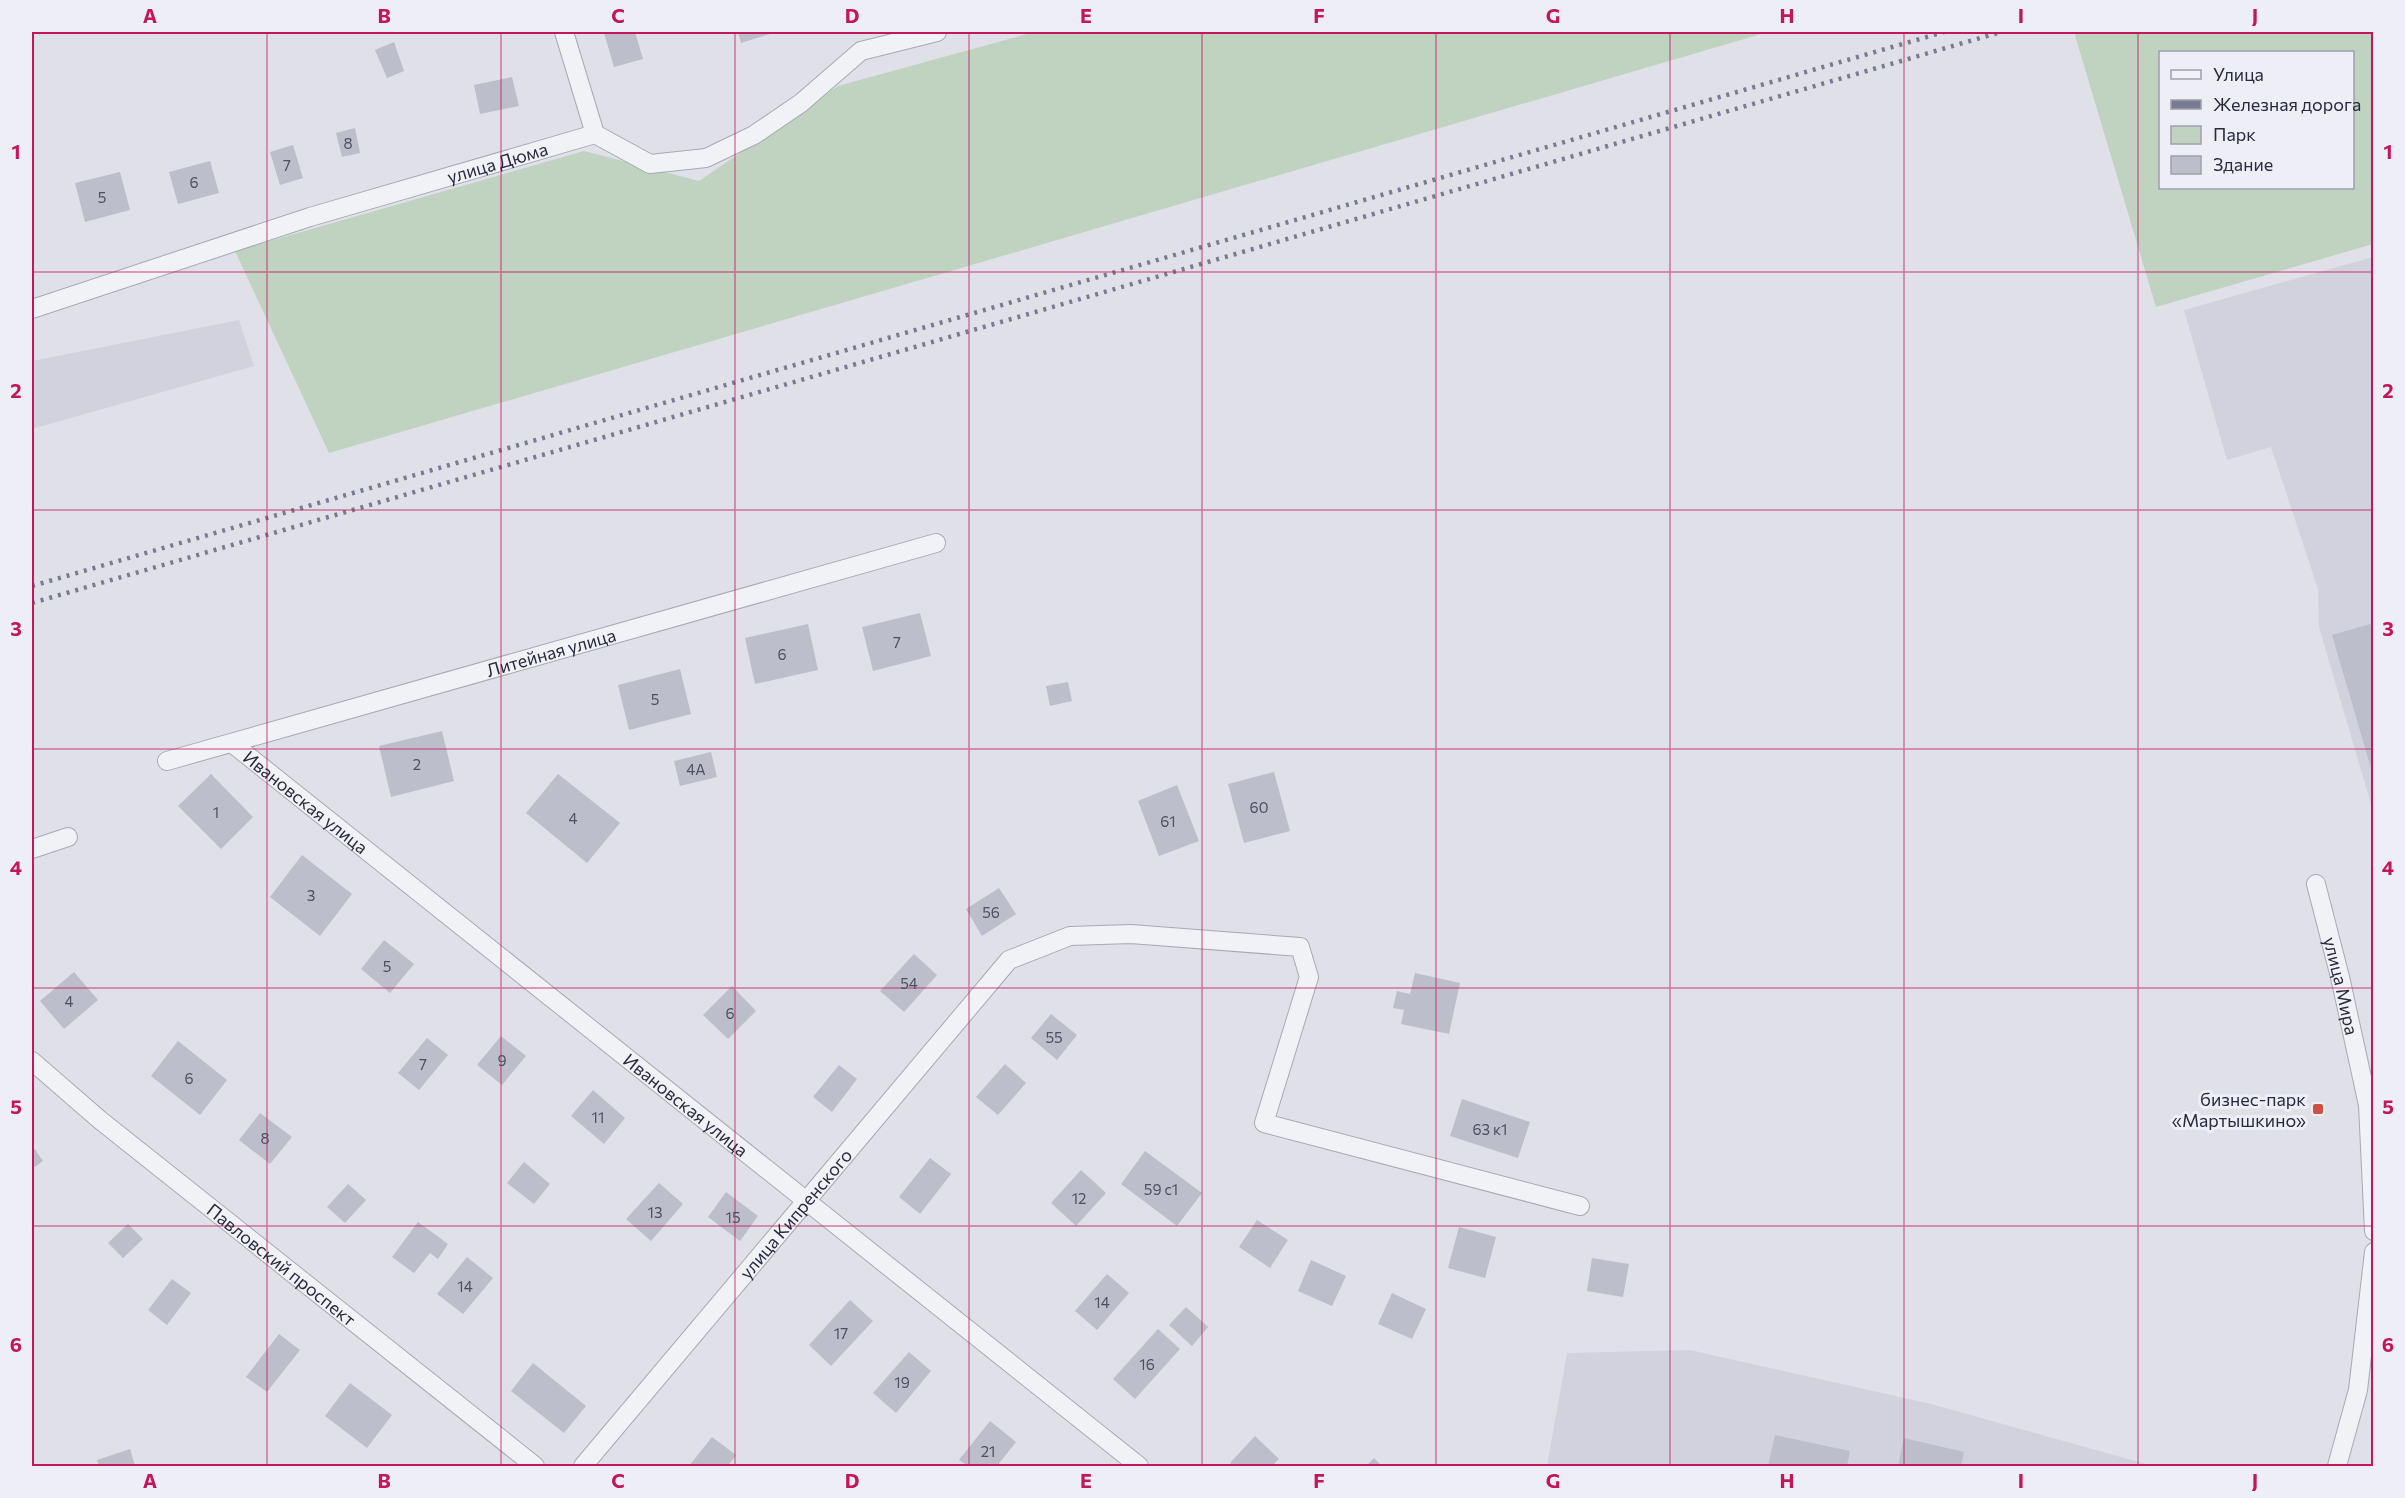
<svg xmlns="http://www.w3.org/2000/svg" width="2405" height="1498" viewBox="0 0 2405 1498" font-family="Commissioner,sans-serif">
	<style>
		.built { fill: #d1d2dd }
		.green { fill: #c0d2c0; fill-rule: evenodd }
		.building { fill: #bcbecb }
		.lines { fill: none; stroke-linecap: round; stroke-linejoin: round }
		.street-casing { stroke: #a8a9b5; stroke-width: 20 }
		.street { stroke: #f1f2f6; stroke-width: 18 }
		.rail { stroke: #787b91; stroke-width: 4.5; stroke-dasharray: 3 6; stroke-linecap: butt }
		.grid { fill: none; stroke: #c2185b; stroke-width: 1.5; stroke-opacity: 0.55 }
		.poi-dot { fill: #cd5243; stroke: #eeeff6; stroke-width: 2 }
		.labels { text-anchor: middle; dominant-baseline: central; stroke-width: 6; stroke-linejoin: round; paint-order: stroke }
		.number-label { font-size: 15px; fill: #4d4f62 }
		.street-label { font-size: 18px; fill: #282a3f; stroke: #eeeff6 }
		.poi-label { font-size: 18px; fill: #282a3f; stroke: #eeeff6; text-anchor: end }
		.neatline { fill: none; stroke: #c2185b; stroke-width: 2 }
		.grid-label { font-size: 20px; text-anchor: middle; font-weight: bold; fill: #c2185b }
	</style>
	<rect width="100%" height="100%" fill="#dfe0e8"/>
	<!-- built -->
	<g class="built">
		<path d="M2373,257V811L2319,627L2318,589L2271,447L2227,460L2184,310Z"/>
		<path d="M239,320L254,366L32,429V361Z"/>
		<path d="M1690,1350L1931,1404L2153,1466H1547L1567,1353Z"/>
	</g>
	<!-- green -->
	<g class="green">
		<path d="M1034,32H1768L329,453L235,251L584,151L699,181L838,86Z"/>
		<path d="M2074,32H2373V244L2156,307ZM2160,52H2352V188H2160Z"/>
	</g>
	<!-- building -->
	<g class="building">
		<path d="M609,32H635L643,59L614,67L604,33Z"/>
		<path d="M738,32H776L741,43Z"/>
		<path d="M394,42L404,71L387,78L375,50Z"/>
		<path d="M512,77L519,106L480,114L474,85Z"/>
		<path d="M355,128L360,153L342,157L336,133Z"/>
		<path d="M293,145L303,178L280,185L270,152Z"/>
		<path d="M210,161L219,193L178,204L169,172Z"/>
		<path d="M120,172L130,210L85,222L75,183Z"/>
		<path d="M920,613L931,656L873,671L862,627Z"/>
		<path d="M2374,623V775H2373L2332,635Z"/>
		<path d="M808,624L818,670L755,684L745,638Z"/>
		<path d="M680,669L691,714L629,730L618,685Z"/>
		<path d="M1068,682L1072,701L1050,706L1046,686Z"/>
		<path d="M442,731L454,781L391,797L379,746Z"/>
		<path d="M711,752L717,777L680,786L674,761Z"/>
		<path d="M1274,772L1290,831L1244,843L1228,784Z"/>
		<path d="M211,774L253,817L221,849L178,806Z"/>
		<path d="M558,774L620,823L587,863L526,813Z"/>
		<path d="M1177,785L1199,841L1159,856L1138,801Z"/>
		<path d="M302,855L352,894L320,936L270,897Z"/>
		<path d="M999,888L1016,914L982,936L966,909Z"/>
		<path d="M384,940L414,964L390,993L361,969Z"/>
		<path d="M914,954L937,975L904,1012L880,991Z"/>
		<path d="M74,972L98,1000L64,1029L40,1001Z"/>
		<path d="M1415,973L1460,983L1449,1034L1401,1024L1404,1010L1393,1008L1397,991L1410,994Z"/>
		<path d="M732,986L756,1011L728,1039L703,1015Z"/>
		<path d="M1051,1014L1077,1035L1057,1060L1031,1038Z"/>
		<path d="M501,1036L526,1056L502,1085L477,1065Z"/>
		<path d="M427,1038L448,1055L419,1090L398,1073Z"/>
		<path d="M178,1041L227,1080L200,1115L151,1076Z"/>
		<path d="M1005,1064L1026,1083L998,1115L976,1097Z"/>
		<path d="M839,1065L857,1079L832,1112L813,1097Z"/>
		<path d="M593,1090L625,1118L604,1144L571,1116Z"/>
		<path d="M1462,1099L1530,1122L1518,1158L1450,1136Z"/>
		<path d="M260,1113L292,1137L270,1164L239,1140Z"/>
		<path d="M32,1145L43,1161L32,1169Z"/>
		<path d="M1145,1151L1202,1193L1177,1226L1121,1184Z"/>
		<path d="M930,1158L951,1174L920,1214L899,1197Z"/>
		<path d="M524,1162L550,1184L534,1204L507,1183Z"/>
		<path d="M1081,1170L1106,1193L1076,1226L1051,1203Z"/>
		<path d="M659,1183L683,1204L651,1241L626,1219Z"/>
		<path d="M348,1184L366,1200L345,1223L327,1207Z"/>
		<path d="M726,1192L758,1216L740,1241L708,1217Z"/>
		<path d="M1257,1220L1288,1240L1270,1268L1239,1247Z"/>
		<path d="M418,1222L448,1244L438,1259L430,1253L414,1273L392,1257Z"/>
		<path d="M128,1224L143,1239L123,1258L108,1243Z"/>
		<path d="M1459,1227L1496,1237L1485,1278L1448,1268Z"/>
		<path d="M467,1257L493,1278L463,1314L437,1294Z"/>
		<path d="M1592,1258L1629,1264L1623,1297L1587,1291Z"/>
		<path d="M1311,1260L1346,1276L1332,1306L1298,1291Z"/>
		<path d="M1107,1274L1129,1293L1097,1330L1075,1311Z"/>
		<path d="M172,1279L191,1293L167,1325L148,1310Z"/>
		<path d="M1392,1293L1426,1309L1412,1339L1378,1324Z"/>
		<path d="M850,1300L873,1321L831,1366L809,1345Z"/>
		<path d="M1186,1307L1208,1327L1192,1346L1169,1325Z"/>
		<path d="M1158,1329L1180,1349L1135,1399L1113,1379Z"/>
		<path d="M279,1334L300,1350L267,1392L246,1377Z"/>
		<path d="M909,1352L931,1371L896,1413L873,1393Z"/>
		<path d="M533,1363L586,1406L564,1433L511,1391Z"/>
		<path d="M350,1383L392,1415L367,1448L325,1416Z"/>
		<path d="M990,1421L1016,1442L997,1466H968L959,1460Z"/>
		<path d="M1775,1435L1850,1451L1847,1466H1768Z"/>
		<path d="M1255,1436L1279,1459L1272,1466H1234L1230,1463Z"/>
		<path d="M712,1437L736,1455L728,1466H689Z"/>
		<path d="M1904,1438L1964,1452L1961,1466H1898Z"/>
		<path d="M130,1449L135,1466H99L97,1460Z"/>
		<path d="M1374,1458L1382,1466H1366Z"/>
	</g>
	<g class="lines">
		<defs>
			<g id="street">
				<path d="M564,32L595,134"/>
				<path id="s1" d="M32,309L310,217L595,134L650,164L706,158L754,135L801,103L861,51L937,32"/>
				<path id="s2" d="M233,744L1139,1466"/>
				<path id="s3" d="M167,761L936,543"/>
				<path d="M32,849L68,837"/>
				<path id="s4" d="M2316,884L2340,977L2368,1105L2374,1231"/>
				<path id="s5" d="M32,1061L100,1120L535,1466"/>
				<path id="s6" d="M583,1466L1009,960L1070,936L1131,934L1300,947L1309,977L1264,1123L1580,1206"/>
				<path d="M2337,1466L2358,1390L2374,1252"/>
			</g>
		</defs>
		<!-- street casing -->
		<use href="#street" class="street-casing"/>
		<!-- street -->
		<use href="#street" class="street"/>
		<!-- rail -->
		<g class="rail">
			<path d="M32,586L1944,32"/>
			<path d="M32,603L2001,32"/>
		</g>
	</g>
	<!-- grid -->
	<path class="grid" d="M267,32V1466M501,32V1466M735,32V1466M969,32V1466M1202,32V1466M1436,32V1466M1670,32V1466M1904,32V1466M2138,32V1466M32,272H2374M32,510H2374M32,749H2374M32,988H2374M32,1226H2374"/>
	<!-- markers -->
	<rect class="poi-dot" x="2312" y="1103" width="12" height="12" rx="3"/>
	<g class="labels">
		<!-- number labels -->
		<g class="number-label">
			<text x="348" y="143">8</text>
			<text x="287" y="165">7</text>
			<text x="194" y="182">6</text>
			<text x="102" y="197">5</text>
			<text x="897" y="642">7</text>
			<text x="782" y="654">6</text>
			<text x="655" y="699">5</text>
			<text x="417" y="764">2</text>
			<text x="696" y="769">4А</text>
			<text x="1259" y="807">60</text>
			<text x="216" y="812">1</text>
			<text x="573" y="818">4</text>
			<text x="1168" y="821">61</text>
			<text x="311" y="895">3</text>
			<text x="991" y="912">56</text>
			<text x="387" y="966">5</text>
			<text x="909" y="983">54</text>
			<text x="69" y="1001">4</text>
			<text x="730" y="1013">6</text>
			<text x="1054" y="1037">55</text>
			<text x="502" y="1060">9</text>
			<text x="423" y="1064">7</text>
			<text x="189" y="1078">6</text>
			<text x="598" y="1117">11</text>
			<text x="1490" y="1129">63 к1</text>
			<text x="265" y="1138">8</text>
			<text x="1161" y="1189">59 с1</text>
			<text x="1079" y="1198">12</text>
			<text x="655" y="1212">13</text>
			<text x="733" y="1217">15</text>
			<text x="465" y="1286">14</text>
			<text x="1102" y="1302">14</text>
			<text x="841" y="1333">17</text>
			<text x="1147" y="1364">16</text>
			<text x="902" y="1382">19</text>
			<text x="988" y="1451">21</text>
		</g>
		<!-- street labels -->
		<g class="street-label">
			<text stroke="none"><textPath href="#s1" startOffset="488">улица Дюма</textPath></text>
			<text stroke="none"><textPath href="#s3" startOffset="399">Литейная улица</textPath></text>
			<text stroke="none"><textPath href="#s2" startOffset="93">Ивановская улица</textPath></text>
			<text stroke="none"><textPath href="#s4" startOffset="105">улица Мира</textPath></text>
			<text stroke="none"><textPath href="#s2" startOffset="579">Ивановская улица</textPath></text>
			<text stroke="none"><textPath href="#s6" startOffset="330">улица Кипренского</textPath></text>
			<text stroke="none"><textPath href="#s5" startOffset="322">Павловский проспект</textPath></text>
		</g>
		<!-- poi labels -->
		<g class="poi-label">
			<text x="2306" y="1099">бизнес-парк<tspan x="2306" dy="21">«Мартышкино»</tspan></text>
		</g>
	</g>
	<!-- border -->
	<rect width="2405" height="1498" fill="none" stroke="#eeeff6" stroke-width="66"/>
	<!-- legend -->
	<rect x="2159" y="51" width="195" height="138" fill="#eeeff6" stroke="#9fa0ad" stroke-width="1.5"/>
	<rect x="2171" y="70" width="30" height="9" fill="#f1f2f6" stroke="#9fa0ad" stroke-width="1.5"/>
	<text x="2213" y="81" font-size="18" fill="#282a3f">Улица</text>
	<rect x="2171" y="100" width="30" height="9" fill="#787b91" stroke="#9fa0ad" stroke-width="1.5"/>
	<text x="2213" y="111" font-size="18" fill="#282a3f">Железная дорога</text>
	<rect x="2171" y="126" width="30" height="18" fill="#c0d2c0" stroke="#9fa0ad" stroke-width="1.5"/>
	<text x="2213" y="141" font-size="18" fill="#282a3f">Парк</text>
	<rect x="2171" y="156" width="30" height="18" fill="#bcbecb" stroke="#9fa0ad" stroke-width="1.5"/>
	<text x="2213" y="171" font-size="18" fill="#282a3f">Здание</text>
	<rect x="33" y="33" width="2339" height="1432" class="neatline"/>
	<g class="grid-label">
		<text x="150" y="23">A</text>
		<text x="384" y="23">B</text>
		<text x="618" y="23">C</text>
		<text x="852" y="23">D</text>
		<text x="1086" y="23">E</text>
		<text x="1319" y="23">F</text>
		<text x="1553" y="23">G</text>
		<text x="1787" y="23">H</text>
		<text x="2021" y="23">I</text>
		<text x="2255" y="23">J</text>
		<text x="16" y="159">1</text>
		<text x="2388" y="159">1</text>
		<text x="16" y="398">2</text>
		<text x="2388" y="398">2</text>
		<text x="16" y="636">3</text>
		<text x="2388" y="636">3</text>
		<text x="16" y="875">4</text>
		<text x="2388" y="875">4</text>
		<text x="16" y="1114">5</text>
		<text x="2388" y="1114">5</text>
		<text x="16" y="1352">6</text>
		<text x="2388" y="1352">6</text>
		<text x="150" y="1488">A</text>
		<text x="384" y="1488">B</text>
		<text x="618" y="1488">C</text>
		<text x="852" y="1488">D</text>
		<text x="1086" y="1488">E</text>
		<text x="1319" y="1488">F</text>
		<text x="1553" y="1488">G</text>
		<text x="1787" y="1488">H</text>
		<text x="2021" y="1488">I</text>
		<text x="2255" y="1488">J</text>
	</g>
</svg>
